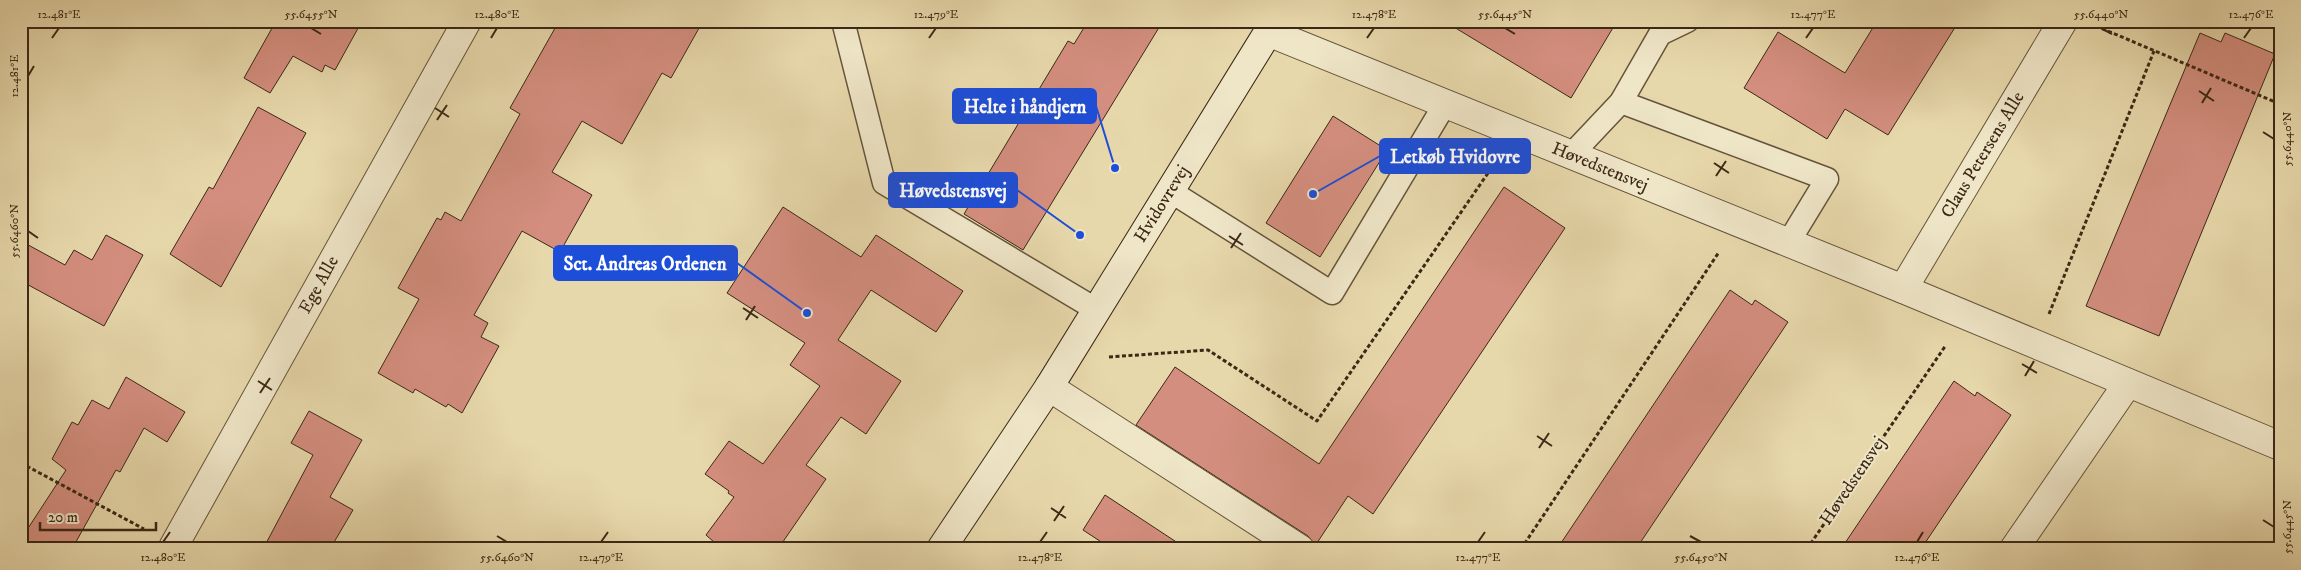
<svg xmlns="http://www.w3.org/2000/svg" width="2301" height="570" viewBox="0 0 2301 570" font-family="'IM FELL DW Pica',serif">
	<style>
		.building { fill: #d48e7f; stroke: #3b2815 }
		.lines { fill: none; stroke-linecap: round; stroke-linejoin: round }
		.lane-casing { stroke: #66543a; stroke-width: 25 }
		.street-casing { stroke: #66543a; stroke-width: 30 }
		.secondary-casing { stroke: #3b2815; stroke-width: 30 }
		.path { stroke: #3b2815; stroke-width: 3; stroke-dasharray: 4 2.5; stroke-linecap: butt }
		.lane { stroke: #efe6c8; stroke-width: 22 }
		.street { stroke: #efe6c8; stroke-width: 28 }
		.secondary { stroke: #efe6c8; stroke-width: 28 }
		.ticks { fill: none; stroke: #3b2815; stroke-width: 2 }
		.labels { text-anchor: middle; dominant-baseline: central; stroke-width: 4; stroke-linejoin: round; paint-order: stroke }
		.street-label { font-size: 18px; fill: #3b2815; stroke: #efe6c8 }
		.leader { fill: none; stroke: #1d4ed8; stroke-width: 2 }
		.callout-dot { fill: #1d4ed8; stroke: #efe6c8; stroke-width: 2 }
		.callout { fill: #1d4ed8; stroke: #1d4ed8; stroke-width: 2 }
		.callout-label { font-size: 19px; text-anchor: middle; font-weight: bold; fill: #fff }
		.neatline { fill: none; stroke: #3b2815; stroke-width: 2 }
		.ticks-label { font-size: 12px; text-anchor: middle; fill: #3b2815 }
	</style>
	<rect width="100%" height="100%" fill="#e7d8ab"/>
	<filter id="stains"><feTurbulence type="fractalNoise" baseFrequency=".004" numOctaves="4"/><feColorMatrix values="0 0 0 0 .2 0 0 0 0 .09 0 0 0 0 .02 0 0 0 .5 -.17"/></filter>
	<radialGradient id="worn" r=".72"><stop offset=".6" stop-color="#630" stop-opacity="0"/><stop offset="1" stop-color="#630" stop-opacity=".3"/></radialGradient>
	<!-- building -->
	<g class="building">
		<path d="M276,21H362L335,70L325,65L322,72L293,56L270,93L244,78Z"/>
		<path d="M559,21H703L671,78L662,73L622,144L582,121L552,172L592,195L560,252L522,231L474,315L488,323L481,337L499,346L462,413L448,404L446,407L415,389L413,393L378,373L419,299L398,288L437,218L441,220L445,212L461,221L520,114L510,108Z"/>
		<path d="M1088,21H1163L1023,250L964,214L1068,41L1074,44Z"/>
		<path d="M1444,21H1617L1571,98Z"/>
		<path d="M1877,21H1959L1888,135L1845,109L1827,139L1744,88L1778,32L1845,73Z"/>
		<path d="M2200,33L2221,42L2225,33L2275,54L2159,336L2086,306Z"/>
		<path d="M258,107L306,133L221,287L170,254L209,187L213,189Z"/>
		<path d="M1333,116L1387,150L1320,257L1266,223Z"/>
		<path d="M1504,187L1565,228L1373,514L1348,496L1315,546L1308,536L1136,425L1175,367L1319,464Z"/>
		<path d="M783,207L861,257L876,235L963,291L936,332L871,290L838,340L901,381L866,434L841,417L806,465L826,479L778,549H722L706,535L734,497L728,493L729,491L705,474L729,441L763,464L820,386L790,365L805,343L727,293Z"/>
		<path d="M106,235L143,255L104,326L21,281V241L65,265L74,250L92,260Z"/>
		<path d="M1730,290L1752,305L1755,300L1788,322L1636,549H1557Z"/>
		<path d="M126,377L185,412L167,442L144,428L120,472L116,470L72,549H21V539L66,470L52,459L72,422L78,425L92,400L109,409Z"/>
		<path d="M1954,381L1975,396L1977,392L2011,415L1921,549H1841Z"/>
		<path d="M309,411L362,440L330,497L353,510L330,549H263L313,455L291,443Z"/>
		<path d="M1105,495L1187,549H1112L1083,530Z"/>
	</g>
	<g class="lines">
		<defs>
			<g id="lane">
				<path d="M843,21L884,183L1097,310"/>
				<path d="M1621,102L1827,179L1788,243"/>
				<path d="M1571,155L1621,102L1660,34L1687,21"/>
				<path d="M1170,191L1332,293L1445,104"/>
			</g>
			<g id="street">
				<path d="M1268,32L1903,289L2280,446"/>
				<path d="M1903,289L2063,21"/>
				<path d="M1049,387L1300,549"/>
				<path d="M172,549L467,21"/>
				<path d="M2014,549L2128,383"/>
			</g>
			<path id="secondary" d="M941,549L1049,387L1275,21"/>
		</defs>
		<!-- lane casing -->
		<use href="#lane" class="lane-casing"/>
		<!-- street casing -->
		<use href="#street" class="street-casing"/>
		<!-- secondary casing -->
		<use href="#secondary" class="secondary-casing"/>
		<!-- path -->
		<g class="path">
			<path d="M2096,26L2280,104"/>
			<path d="M2049,314L2154,51"/>
			<path d="M1109,357L1208,350L1317,421L1497,160"/>
			<path d="M2275,408L2280,397"/>
			<path d="M21,463L144,529"/>
			<path d="M1521,549L1719,252"/>
			<path d="M1807,549L1946,345"/>
		</g>
		<!-- lane -->
		<use href="#lane" class="lane"/>
		<!-- street -->
		<use href="#street" class="street"/>
		<!-- secondary -->
		<use href="#secondary" class="secondary"/>
	</g>
	<!-- ticks -->
	<path class="ticks" d="M311,28L321,34M1505,28L1515,34M2101,28L2112,34M52,38L59,28M491,38L497,28M929,38L936,28M1367,38L1374,28M1806,38L1813,28M2244,38L2251,28M28,76L34,66M2199,91L2214,101M2202,103L2211,88M435,108L449,117M437,120L447,105M2263,132L2274,139M1714,163L1729,173M1716,176L1726,161M28,231L38,238M1229,236L1243,245M1231,248L1241,233M743,308L758,318M746,320L755,306M2022,364L2037,373M2025,376L2034,361M258,381L272,390M260,393L270,378M1537,436L1552,446M1539,448L1549,433M1051,508L1066,518M2263,520L2274,527M1054,521L1064,506M497,536L507,542M1690,536L1701,542M163,542L170,532M601,542L608,532M1040,542L1047,532M1478,542L1485,532M1917,542L1923,532"/>
	<g class="labels">
		<!-- street labels -->
		<g class="street-label">
			<text transform="translate(1983 155) rotate(-59)">Claus Petersens Alle</text>
			<text transform="translate(1600 167) rotate(22)">Høvedstensvej</text>
			<text transform="translate(1162 204) rotate(-58)">Hvidovrevej</text>
			<text transform="translate(319 285) rotate(-61)">Ege Alle</text>
			<text transform="translate(1853 481) rotate(-56)">Høvedstensvej</text>
		</g>
	</g>
	<!-- callouts -->
	<path class="leader" d="M1115 168L1096 106M1313 194L1380 156M1080 235L1017 190M807 313L737 263"/>
	<g class="callout-dot">
		<circle cx="1115" cy="168" r="5"/>
		<circle cx="1313" cy="194" r="5"/>
		<circle cx="1080" cy="235" r="5"/>
		<circle cx="807" cy="313" r="5"/>
	</g>
	<g class="callout">
		<rect x="953" y="89" width="143" height="34" rx="5"/>
		<rect x="1380" y="139" width="150" height="34" rx="5"/>
		<rect x="889" y="173" width="128" height="34" rx="5"/>
		<rect x="554" y="246" width="183" height="34" rx="5"/>
	</g>
	<g class="callout-label">
		<text x="1025" y="113">Helte i håndjern</text>
		<text x="1455" y="163">Letkøb Hvidovre</text>
		<text x="953" y="197">Høvedstensvej</text>
		<text x="645" y="270">Sct. Andreas Ordenen</text>
	</g>
	<!-- margin -->
	<rect width="2301" height="570" fill="none" stroke="#e7d8ab" stroke-width="55"/>
	<!-- scale -->
	<path d="M40 522v8h116v-8" fill="none" stroke="#3b2815" stroke-width="2.5"/>
	<text x="48" y="522" font-size="15" fill="#3b2815" stroke="#efe6c8" stroke-width="4" paint-order="stroke">20 m</text>
	<rect x="28" y="28" width="2246" height="514" class="neatline"/>
	<g class="ticks-label">
		<text x="59" y="18">12.481°E</text>
		<text x="311" y="18">55.6455°N</text>
		<text x="497" y="18">12.480°E</text>
		<text x="936" y="18">12.479°E</text>
		<text x="1374" y="18">12.478°E</text>
		<text x="1505" y="18">55.6445°N</text>
		<text x="1813" y="18">12.477°E</text>
		<text x="2101" y="18">55.6440°N</text>
		<text x="2251" y="18">12.476°E</text>
		<text transform="translate(14 76) rotate(-90)" y="4">12.481°E</text>
		<text transform="translate(2287 139) rotate(-90)" y="4">55.6440°N</text>
		<text transform="translate(14 231) rotate(-90)" y="4">55.6460°N</text>
		<text transform="translate(2287 527) rotate(-90)" y="4">55.6445°N</text>
		<text x="163" y="561">12.480°E</text>
		<text x="507" y="561">55.6460°N</text>
		<text x="601" y="561">12.479°E</text>
		<text x="1040" y="561">12.478°E</text>
		<text x="1478" y="561">12.477°E</text>
		<text x="1701" y="561">55.6450°N</text>
		<text x="1917" y="561">12.476°E</text>
	</g>
	<rect width="100%" height="100%" filter="url(#stains)"/>
	<rect width="100%" height="100%" fill="url(#worn)"/>
</svg>
